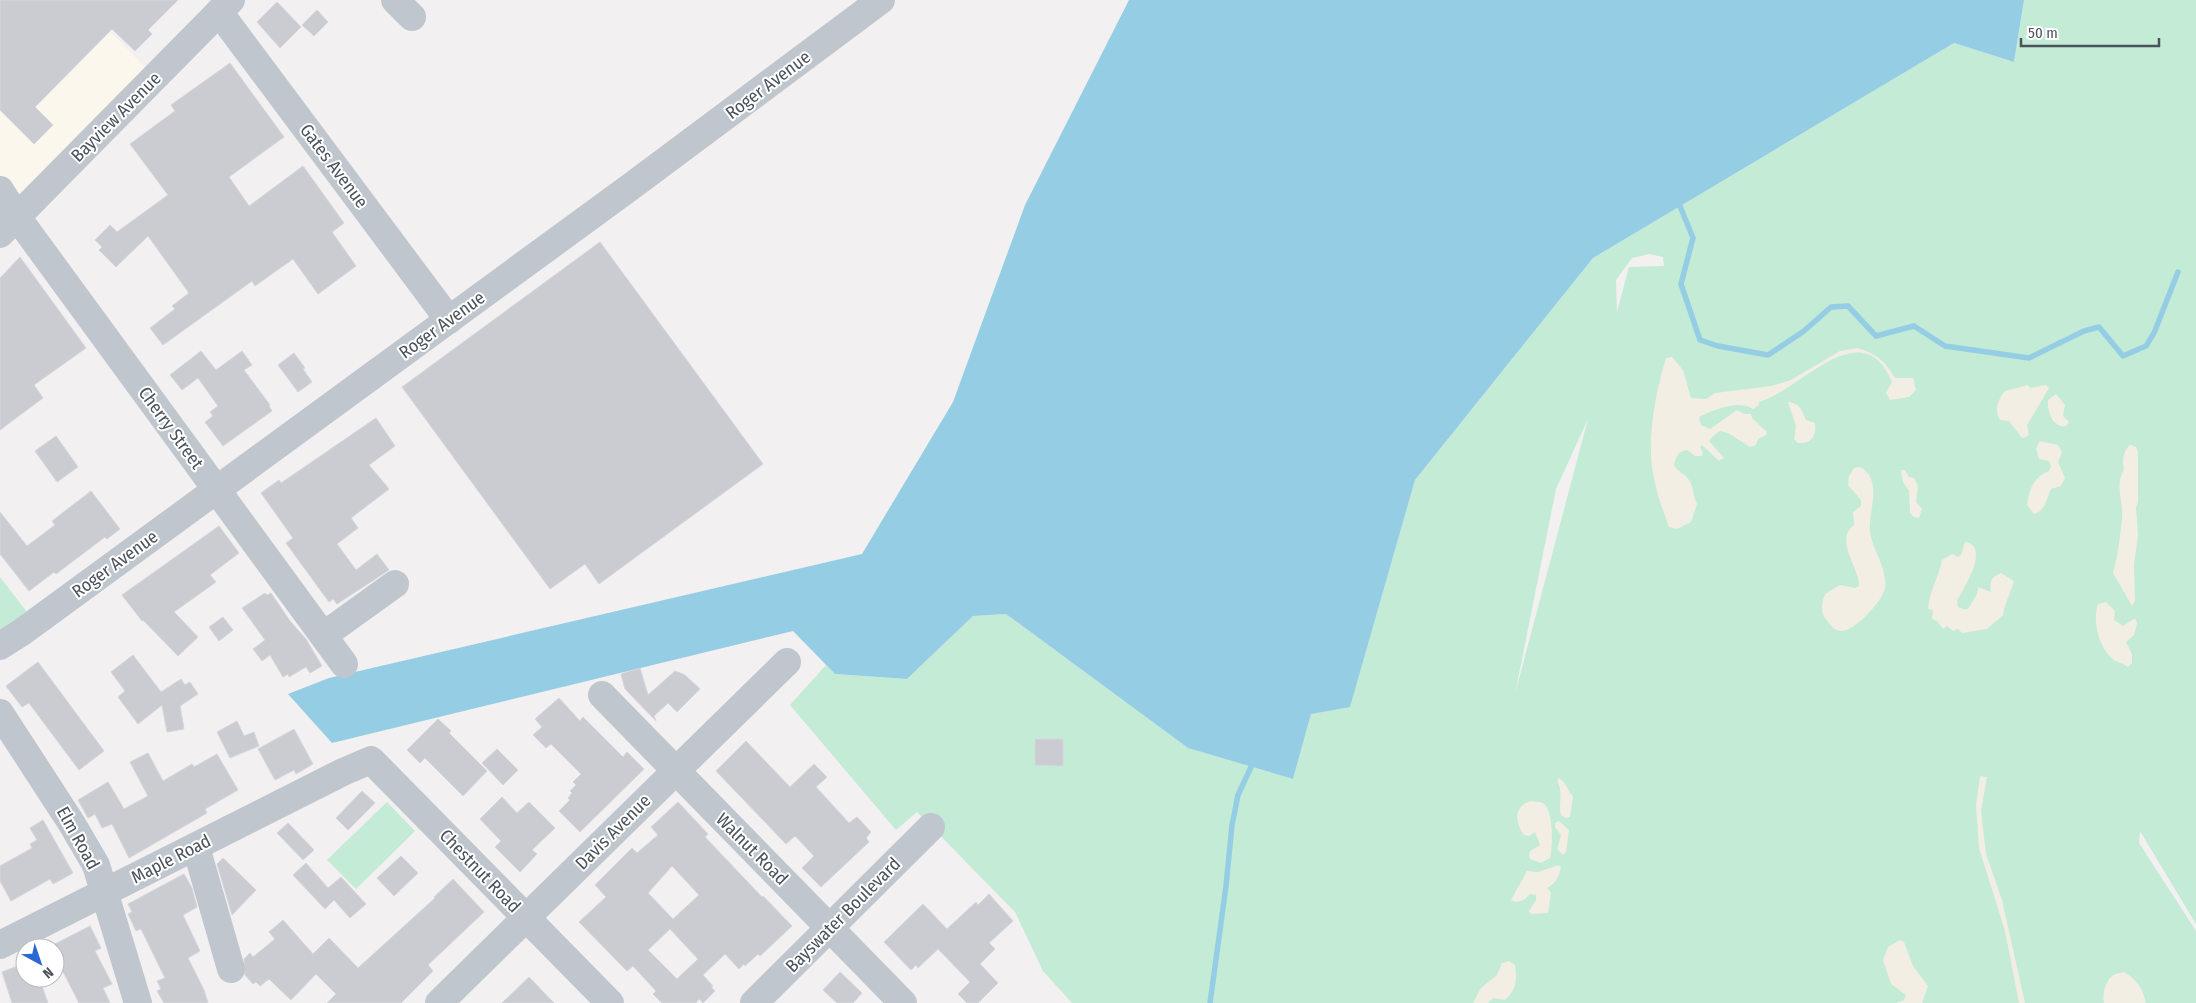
<svg xmlns="http://www.w3.org/2000/svg" width="2196" height="1003" viewBox="0 0 2196 1003" font-family="'Fira Sans Condensed',sans-serif">
	<style>
		.commercial { fill: #fbf7ec }
		.green { fill: #c3ebd6; fill-rule: evenodd }
		.sand { fill: #f2eee3 }
		.water { fill: #95cee4 }
		.lines { fill: none; stroke-linecap: round; stroke-linejoin: round }
		.stream { stroke: #95cee4; stroke-width: 5.5 }
		.building { fill: #cbccd2; stroke: #d5d6db; fill-rule: evenodd }
		.minor { stroke: #c0c6cd; stroke-width: 28 }
		.labels { text-anchor: middle; dominant-baseline: central; stroke-width: 4; stroke-linejoin: round; paint-order: stroke }
		.street-label { font-size: 18px; fill: #4a525c; stroke: #fff }
	</style>
	<rect width="100%" height="100%" fill="#f2f0f0"/>
	<!-- commercial -->
	<path class="commercial" d="M0,0L83,4L154,76L13,218L0,195Z"/>
	<!-- green -->
	<g class="green">
		<path d="M2024,0H2196V924L2140,831L2139,843L2196,931V1003H1072L1043,971L1015,912L917,812L896,830L790,705L826,665L835,674L907,679L973,616L1006,614L1188,748L1293,779L1311,713L1350,706L1415,480L1593,258L1954,43L2014,62ZM1649,254L1663,257L1664,266L1629,267L1617,312L1616,280L1632,258ZM1588,419L1515,694L1556,489Z"/>
		<path d="M0,577L33,620L0,642Z"/>
		<path d="M387,802L415,831L356,889L327,860Z"/>
	</g>
	<!-- sand -->
	<g class="sand">
		<path d="M1857,348C1876,353 1885,361 1895,378H1913L1916,390L1909,397L1890,400L1886,393L1892,382C1862,310 1800,391 1759,402V405L1753,409C1738,399 1714,410 1699,417L1701,425L1710,429L1737,410L1744,414H1751L1752,418L1767,432L1766,435L1758,439L1756,445L1750,447L1728,433L1720,431L1713,436L1709,441L1724,458L1719,461L1702,445L1700,447L1703,453L1702,456H1695L1687,450C1678,451 1676,457 1674,465C1678,472 1685,474 1689,480C1693,485 1693,496 1697,504L1691,522L1677,529L1669,527C1664,513 1658,498 1655,483C1645,445 1655,395 1666,358L1672,357L1683,370L1691,398L1706,399L1715,393L1771,386L1791,380L1840,351Z"/>
		<path d="M2028,385L2030,388L2046,385L2049,388C2041,401 2035,413 2027,425L2029,434L2026,437L2022,438L2009,421L2000,420C1994,411 1998,399 2005,391Z"/>
		<path d="M2056,394L2065,405L2063,416L2069,422L2066,426C2053,429 2047,411 2048,400Z"/>
		<path d="M1788,402C1800,403 1802,410 1806,420L1815,423C1817,436 1811,444 1798,443L1794,439L1796,426Z"/>
		<path d="M2040,441L2058,445L2062,452L2058,462L2065,478L2061,486L2051,489C2046,498 2047,510 2034,514L2027,505C2029,489 2034,477 2049,471L2051,467L2049,461L2039,459L2036,448Z"/>
		<path d="M2130,445L2136,447L2138,452V502L2136,507L2138,535L2134,564L2135,601L2132,606L2113,573C2118,555 2120,537 2122,519C2124,503 2114,484 2124,470C2122,461 2123,451 2130,445Z"/>
		<path d="M1860,467C1880,477 1872,503 1870,522C1867,545 1888,565 1885,588C1883,601 1853,633 1840,631C1834,630 1831,626 1828,622C1820,613 1821,604 1825,594L1840,585L1855,588L1859,586C1861,571 1833,539 1854,525L1853,512L1861,506V500L1848,485L1849,476L1854,468Z"/>
		<path d="M1901,470H1905L1909,477L1914,478L1918,486L1916,502L1922,509L1919,518L1914,517L1910,513L1909,491L1903,482Z"/>
		<path d="M1965,542C1991,546 1964,588 1957,601L1958,607L1963,609H1968L1977,594L1978,587L1991,592C1990,581 1990,578 2001,573L2014,581C2011,593 2005,602 2003,615L1987,629L1962,633L1958,629L1953,631L1947,626L1943,629L1937,621L1932,619L1933,610L1928,609C1929,592 1939,576 1942,560L1952,554L1958,557L1961,555Z"/>
		<path d="M2106,602L2115,611L2114,620L2123,626L2135,618L2137,623L2134,635L2126,642L2132,654V663L2128,667C2123,663 2118,663 2114,660C2099,649 2092,621 2098,604Z"/>
		<path d="M1980,776L1987,777L1981,811L1986,854L2002,900L2025,1003H2019L2005,931L1979,848L1976,805Z"/>
		<path d="M1559,778C1566,782 1567,790 1573,796L1570,817L1566,818L1561,815C1558,801 1564,795 1557,780Z"/>
		<path d="M1531,801C1536,802 1543,801 1546,806C1553,815 1553,848 1550,858L1541,863L1530,859L1529,855L1530,851L1540,845L1535,832L1529,836L1524,835C1514,822 1514,806 1531,801Z"/>
		<path d="M1559,821L1569,830L1566,852L1563,855L1557,849L1561,835L1555,827V823Z"/>
		<path d="M1559,865L1561,868C1558,878 1556,883 1547,888L1551,893L1548,913L1531,914L1529,911L1536,900V895L1530,894L1524,900L1516,902L1511,900L1527,871L1538,872Z"/>
		<path d="M1900,940L1904,942L1913,966L1928,986L1922,1003H1896L1904,1000L1906,995L1891,984L1883,960L1888,947Z"/>
		<path d="M1509,961L1515,965C1517,979 1517,990 1505,1000L1493,998L1488,1003H1473L1481,988L1497,975L1502,963Z"/>
		<path d="M2124,972C2138,981 2142,987 2146,1003H2104C2102,995 2105,982 2112,976C2114,974 2120,973 2124,972Z"/>
	</g>
	<!-- water -->
	<path class="water" d="M1129,0H2024L2014,62L1954,43L1593,258L1415,480L1350,707L1311,714L1293,779L1188,748L1006,614L973,616L907,679L835,674L793,631L332,743L288,694L329,678L862,554L953,402L1025,205Z"/>
	<g class="lines">
		<!-- stream -->
		<g class="stream">
			<path d="M1680,206L1693,238L1681,284L1700,340L1718,346L1768,355L1804,331L1831,307L1848,306L1876,336L1914,326L1945,346L2029,358L2084,331L2099,327L2123,356L2146,346L2154,333L2178,272"/>
			<path d="M1210,1003L1226,886L1232,825L1238,795L1251,767"/>
		</g>
	</g>
	<!-- building -->
	<g class="building">
		<path d="M0,0H178L148,30L152,34L135,51L112,29L35,107L53,125L34,144L0,110Z"/>
		<path d="M277,2L301,27L280,48L257,22Z"/>
		<path d="M317,10L328,22L314,36L302,25Z"/>
		<path d="M230,63L284,137L229,177L249,206L303,166L344,223L332,232L356,266L318,294L293,259L255,286L252,281L163,345L150,328L175,309L172,306L189,293L148,236L116,267L99,250L102,247L95,240L110,225L117,232L168,195L130,144L175,111L171,105Z"/>
		<path d="M600,242L763,464L599,584L585,564L550,589L402,387Z"/>
		<path d="M20,257L86,348L34,385L43,398L0,430V278Z"/>
		<path d="M201,351L216,370L242,351L252,365L244,370L270,405L269,406L272,411L223,446L205,422L213,416L210,412L218,406L198,378L182,390L170,375Z"/>
		<path d="M294,353L305,368L303,369L312,382L298,392L278,365Z"/>
		<path d="M376,418L395,446L369,465L389,489L351,518L358,528L337,544L356,570L377,554L389,570L337,604L333,599L329,602L286,543L293,538L261,493L279,480L281,483Z"/>
		<path d="M56,436L78,467L57,482L35,451Z"/>
		<path d="M91,491L120,529L107,539L105,537L56,574L54,572L29,591L0,554V512L27,546L55,525L52,521Z"/>
		<path d="M219,526L239,553L210,575L216,582L174,612L198,637L178,656L143,620L142,621L122,595Z"/>
		<path d="M265,593L267,595L271,593L290,621L306,639L322,666L310,673L306,667L289,677L288,674L283,677L270,655L262,661L253,649L265,640L242,608Z"/>
		<path d="M223,617L233,630L219,641L209,627Z"/>
		<path d="M133,655L161,692L181,679L185,685L190,682L198,694L180,706L184,729L167,732L162,705L138,724L118,697L125,691L111,672Z"/>
		<path d="M38,662L104,751L79,770L29,703L22,707L6,686Z"/>
		<path d="M640,668L648,695L675,671L685,675L700,689L677,712L668,703L654,716L656,721L625,689L621,674Z"/>
		<path d="M559,698L580,721L583,717L623,757L627,752L644,769L580,832L559,811L570,800L568,798L572,793L570,791L576,785L573,782L581,774L551,744L546,748L533,735L542,727L535,719Z"/>
		<path d="M438,719L451,731L449,733L487,771L463,796L425,758L420,763L407,750Z"/>
		<path d="M237,721L244,736L254,732L259,746L230,758L217,732Z"/>
		<path d="M294,729L313,764L296,774L294,770L275,780L258,749Z"/>
		<path d="M1035,739H1063V766L1035,765Z"/>
		<path d="M746,741L790,787L814,764L827,777L816,787L849,823L857,817L871,832L866,838L869,842L821,887L802,868L814,856L795,836L786,844L716,771Z"/>
		<path d="M497,749L518,770L503,785L482,763Z"/>
		<path d="M148,753L163,781L192,764L194,767L217,754L238,790L205,809L207,813L129,858L112,824L102,828L95,814L88,818L78,800L108,782L124,809L148,796L130,762Z"/>
		<path d="M362,791L375,803L348,830L336,818Z"/>
		<path d="M502,797L517,813L529,802L555,828L532,850L537,854L520,872L495,847L501,841L480,819Z"/>
		<path d="M678,802L708,834L705,837L762,897L763,896L792,926L760,956L758,954L745,966L744,964L739,969L725,954L703,975L713,986L711,987L715,991L703,1003L699,999L696,1003H662L653,994L656,991L633,966L627,971L579,922L606,897L595,885L632,848L637,853L658,835L651,827ZM672,866L699,895L673,919L648,893ZM670,929L698,959L677,979L648,950Z"/>
		<path d="M43,820L73,873L53,884L50,879L11,901L0,881V866L32,848L30,844L37,840L30,828Z"/>
		<path d="M288,823L314,850L303,860L277,833Z"/>
		<path d="M401,856L418,873L394,896L377,878Z"/>
		<path d="M223,858L256,890L232,915L217,864Z"/>
		<path d="M306,863L328,888L341,877L366,904L350,918L334,900L325,909L293,875Z"/>
		<path d="M184,874L192,888L197,907L183,915L200,951L188,958L204,990L208,1003H164L157,991L161,989L157,981L165,978L141,929L136,931L128,914L132,912L128,904Z"/>
		<path d="M453,879L484,912L428,965L433,971L401,1003H327L336,994L316,974L291,1000L269,979L260,986L256,982L253,984L245,975L244,959L250,953L253,957L275,939L269,932L283,920L313,954L329,938L358,968L435,898L434,897Z"/>
		<path d="M989,894L1013,921L989,943L995,949L980,964L998,983L978,1003H967L958,994L970,982L938,949L918,968L916,965L911,970L884,942L923,904L947,929L976,902L978,905Z"/>
		<path d="M90,926L101,948L95,951L112,984L103,988L110,1003H79L55,956V944Z"/>
		<path d="M18,966L22,978H39L48,1003H12L2,972Z"/>
		<path d="M840,972L862,993L853,1003H837L823,990Z"/>
		<path d="M529,977L554,1003H502Z"/>
	</g>
	<g class="lines">
		<!-- minor -->
		<g class="minor">
			<path d="M395,0L412,17"/>
			<path d="M219,12L449,320"/>
			<path d="M0,190L17,217L344,664"/>
			<path d="M0,234L231,0"/>
			<path d="M324,635L395,584"/>
			<path d="M0,646L22,632L633,185L881,0"/>
			<path d="M602,695L903,1003"/>
			<path d="M0,713L72,824L96,865L138,1003"/>
			<path d="M196,847L231,969"/>
			<path d="M0,945L343,772L371,760L610,1003"/>
			<path d="M439,1003L787,662"/>
			<path d="M754,1003L931,827"/>
		</g>
	</g>
	<g class="labels">
		<!-- street labels -->
		<g class="street-label">
			<text transform="translate(768 85) rotate(-37)">Roger Avenue</text>
			<text transform="translate(116 117) rotate(-45)">Bayview Avenue</text>
			<text transform="translate(334 166) rotate(53)">Gates Avenue</text>
			<text transform="translate(442 325) rotate(-36)">Roger Avenue</text>
			<text transform="translate(171 428) rotate(54)">Cherry Street</text>
			<text transform="translate(115 564) rotate(-36)">Roger Avenue</text>
			<text transform="translate(613 832) rotate(-45)">Davis Avenue</text>
			<text transform="translate(78 838) rotate(61)">Elm Road</text>
			<text transform="translate(752 849) rotate(45)">Walnut Road</text>
			<text transform="translate(171 859) rotate(-27)">Maple Road</text>
			<text transform="translate(480 871) rotate(46)">Chestnut Road</text>
			<text transform="translate(843 915) rotate(-45)">Bayswater Boulevard</text>
		</g>
	</g>
	<!-- north arrow -->
	<g transform="translate(40 963) rotate(140)"><circle r="24" fill="#ffffff" stroke="#b7babe"/>
	<path d="M0-4L9 19L0 12L-9 19Z" fill="#2b68d2"/>
	<text y="-8" font-size="14" font-weight="bold" text-anchor="middle" fill="#4a525c">N</text>
	</g>
	<!-- scale -->
	<path d="M2021 38v8h138v-8" fill="none" stroke="#4a525c" stroke-width="2.5"/>
	<text x="2028" y="38" font-size="15" fill="#4a525c" stroke="#ffffff" stroke-width="4" paint-order="stroke">50 m</text>
</svg>
